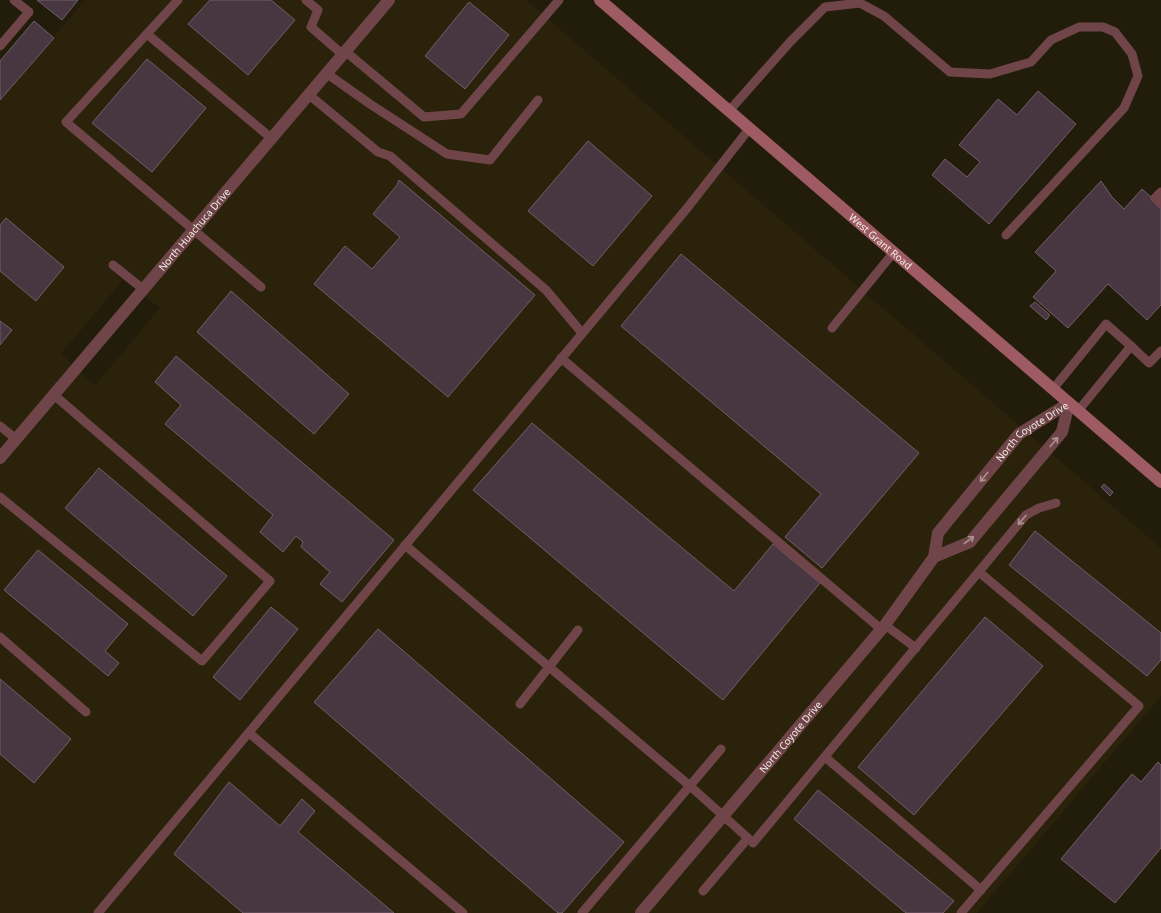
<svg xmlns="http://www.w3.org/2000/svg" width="1161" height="913" viewBox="0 0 1161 913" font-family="'Noto Sans',sans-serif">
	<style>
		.built { fill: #2a220a; fill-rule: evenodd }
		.building { fill: #483640; stroke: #725f6a }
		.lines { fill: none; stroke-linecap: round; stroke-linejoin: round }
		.service { stroke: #6f4549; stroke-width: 9 }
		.minor { stroke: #6f4549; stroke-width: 12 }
		.secondary { stroke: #9e5b63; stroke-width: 12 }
		.oneway { stroke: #aa928f }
		.labels { text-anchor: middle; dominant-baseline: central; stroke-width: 3; stroke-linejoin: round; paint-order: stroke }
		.street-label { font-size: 10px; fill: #f3efe5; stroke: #181304 }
	</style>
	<rect width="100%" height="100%" fill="#221c0b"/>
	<!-- built -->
	<path class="built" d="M85,0H526L1161,548V696L977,913H0V100ZM123,280L160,308L95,385L61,354Z"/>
	<!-- building -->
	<g class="building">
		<path d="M37,0H78L62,20Z"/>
		<path d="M210,0H271L295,20L248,75L188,24Z"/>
		<path d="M469,2L509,35L465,89L425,56Z"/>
		<path d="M34,21L54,38L0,100V61Z"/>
		<path d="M147,59L206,108L152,172L92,123Z"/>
		<path d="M1038,91L1076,124L989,224L932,175L945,159L967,177L980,162L959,145L998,99L1017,115Z"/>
		<path d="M588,141L652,196L593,266L528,211Z"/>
		<path d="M399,180L535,295L448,397L314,284L345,246L372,269L400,237L373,214L397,185Z"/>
		<path d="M1101,181L1112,197L1124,209L1142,189L1161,206V305L1147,320L1108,284L1068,328L1033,297L1056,271L1035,252Z"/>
		<path d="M6,218L64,267L36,301L0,271V225Z"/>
		<path d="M681,254L919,453L822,568L785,537L821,494L621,326Z"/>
		<path d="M231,291L349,394L314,434L197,332Z"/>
		<path d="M1035,302L1050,315L1046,320L1030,306Z"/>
		<path d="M0,321L12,330L0,345Z"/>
		<path d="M176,356L394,540L342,602L320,584L330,572L301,547L303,542L296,536L283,552L260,532L273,515L165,424L181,405L155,382Z"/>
		<path d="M532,423L734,591L773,544L820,583L723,700L473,490Z"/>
		<path d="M99,468L227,576L193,616L65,508Z"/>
		<path d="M1104,484L1113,492L1110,496L1101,487Z"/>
		<path d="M1035,531L1161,633V660L1147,676L1009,565Z"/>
		<path d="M38,550L128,624L105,651L119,663L108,676L4,590Z"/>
		<path d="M271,607L298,629L240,700L213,677Z"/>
		<path d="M985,617L1043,666L914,815L858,767Z"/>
		<path d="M378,629L624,842L562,913H558L314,702Z"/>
		<path d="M0,679L71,739L34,783L0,754Z"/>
		<path d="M1158,762L1161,765V848L1115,903L1061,859L1132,774L1141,782Z"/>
		<path d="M229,782L280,826L302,799L315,811L298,832L394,913H243L174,854Z"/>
		<path d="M818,790L954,901L943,913H906L794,819Z"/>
	</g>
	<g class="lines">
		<!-- service -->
		<g class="service">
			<path d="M178,0L66,122L261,287"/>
			<path d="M306,0L318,10L311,27L342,54"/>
			<path d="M147,34L271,138"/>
			<path d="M0,46L29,12L14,0"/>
			<path d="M345,51L424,117L461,114L559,0"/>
			<path d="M326,73L370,104L447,154L490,160L538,100"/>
			<path d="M308,94L378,152L390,156L546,290L582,333"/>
			<path d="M729,111L790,42L825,7L860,3L884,16L950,72L990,74L1031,62L1051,40L1079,27H1103L1115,32L1132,54L1138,76L1124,108L1006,235"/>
			<path d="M1161,192L1155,198L1161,204"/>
			<path d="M113,265L143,289"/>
			<path d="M832,328L894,252"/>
			<path d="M561,358L881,629"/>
			<path d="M1053,389L1106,324L1131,346"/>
			<path d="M1078,411L1131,346L1149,363L1161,351"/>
			<path d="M0,426L16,439"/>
			<path d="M0,497L202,661L270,581L54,395"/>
			<path d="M405,545L690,786L748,838L703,891"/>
			<path d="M885,625L916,648"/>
			<path d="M0,637L86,712"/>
			<path d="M520,704L578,630"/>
			<path d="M249,733L463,913"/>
			<path d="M825,757L981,890"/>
			<path d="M753,843L1026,515L1039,508L1056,503"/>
			<path d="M98,913L688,207L749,129"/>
			<path d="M582,913L721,749"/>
			<path d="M961,913L1139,706L979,572"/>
		</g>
		<!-- minor -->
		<g class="minor">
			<path id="s1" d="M0,458L389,0"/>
			<path id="s2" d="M641,913L885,625L934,557L938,533L1019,434L1069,403L1062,432L970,542L934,557"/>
		</g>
		<!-- secondary -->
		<path class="secondary" id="s3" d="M600,0L1161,482"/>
	</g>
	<!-- one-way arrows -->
	<defs><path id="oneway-shaft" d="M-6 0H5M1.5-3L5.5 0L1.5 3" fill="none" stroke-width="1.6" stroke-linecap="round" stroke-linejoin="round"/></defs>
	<g class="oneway">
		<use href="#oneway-shaft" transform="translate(1054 442) rotate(-49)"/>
		<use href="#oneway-shaft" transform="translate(984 477) rotate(129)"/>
		<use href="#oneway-shaft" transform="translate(1022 520) rotate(131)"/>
		<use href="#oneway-shaft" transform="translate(969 540) rotate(-37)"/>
	</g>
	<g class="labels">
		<!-- street labels -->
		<g class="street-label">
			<text stroke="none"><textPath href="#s1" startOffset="300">North Huachuca Drive</textPath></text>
			<text stroke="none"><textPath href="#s3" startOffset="370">West Grant Road</textPath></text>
			<text stroke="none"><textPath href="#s2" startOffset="625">North Coyote Drive</textPath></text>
			<text stroke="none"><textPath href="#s2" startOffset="231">North Coyote Drive</textPath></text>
		</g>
	</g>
</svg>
